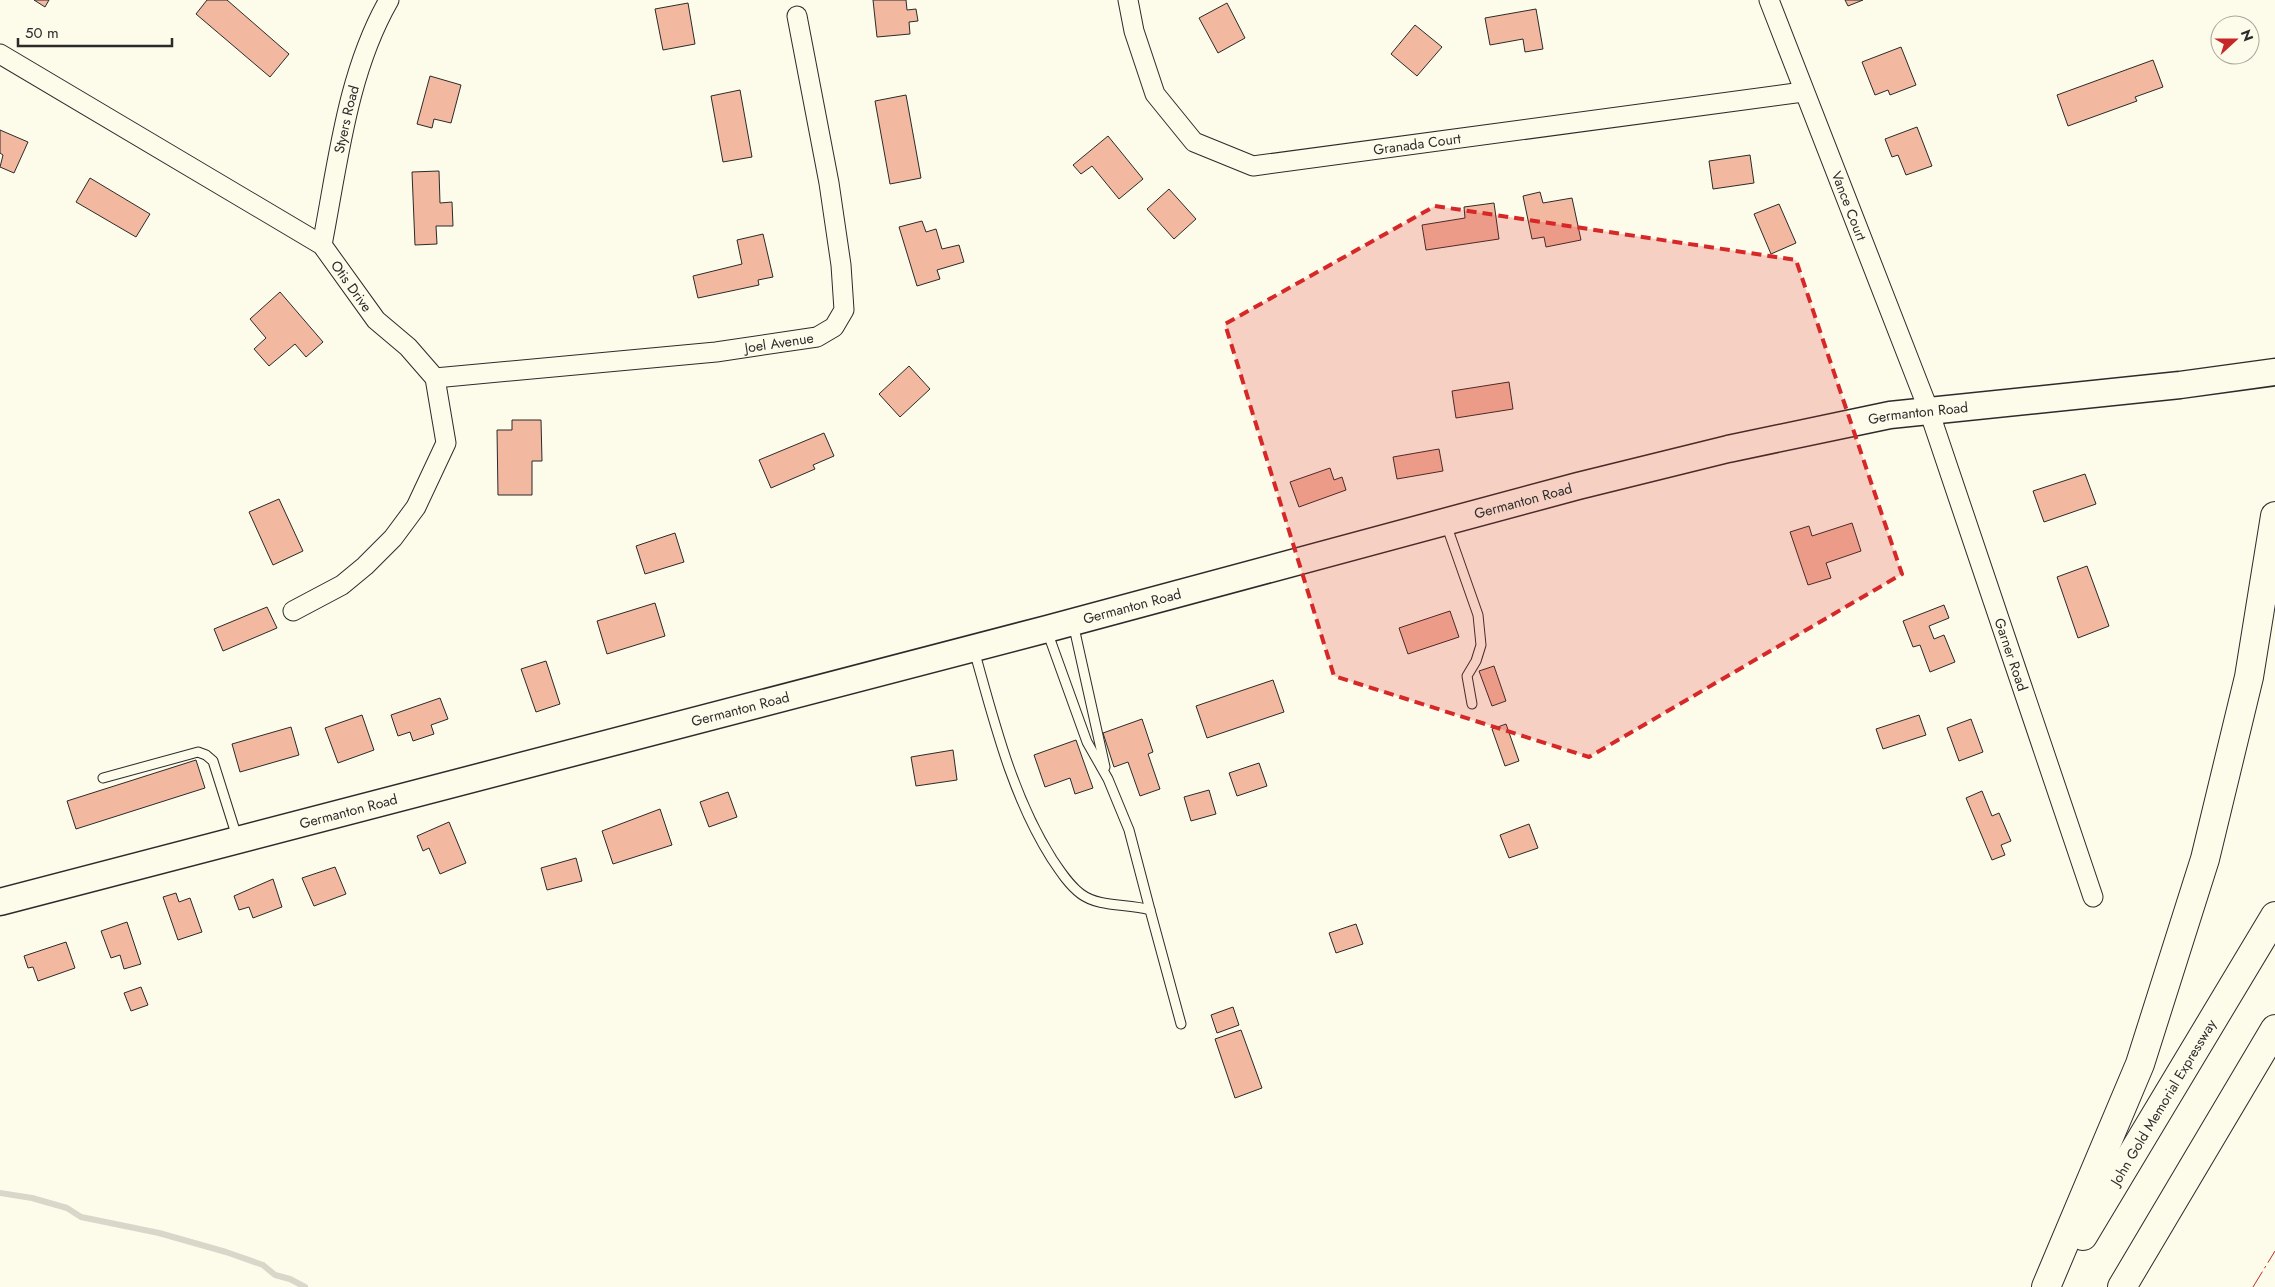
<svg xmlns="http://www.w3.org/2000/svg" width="2275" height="1287" viewBox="0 0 2275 1287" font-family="Jost,sans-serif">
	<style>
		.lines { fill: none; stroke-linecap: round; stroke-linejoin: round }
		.stream { stroke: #d8d7c9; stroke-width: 6 }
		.building { fill: #f2b8a0; stroke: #2b2b2b }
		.lane-casing { stroke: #2b2b2b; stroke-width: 11 }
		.street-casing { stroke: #2b2b2b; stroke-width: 21 }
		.secondary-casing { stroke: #2b2b2b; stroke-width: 29 }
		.highway-casing { stroke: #2b2b2b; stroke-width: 30 }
		.lane { stroke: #fdfbea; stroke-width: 9 }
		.street { stroke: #fdfbea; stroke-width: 19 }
		.secondary { stroke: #fdfbea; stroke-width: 26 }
		.highway { stroke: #fdfbea; stroke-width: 28 }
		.power { stroke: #c62828; stroke-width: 1; stroke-dasharray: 18 4 2.5 4; stroke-linecap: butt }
		.marked { fill: #d62828; fill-opacity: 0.2; stroke: #d62828; stroke-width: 4; stroke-dasharray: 10 6; stroke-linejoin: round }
		.labels { text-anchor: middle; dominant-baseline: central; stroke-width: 4; stroke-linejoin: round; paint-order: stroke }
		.street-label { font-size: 14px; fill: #2b2b2b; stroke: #fdfbea }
	</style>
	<rect width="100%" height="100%" fill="#fdfbea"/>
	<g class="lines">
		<!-- stream -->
		<path class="stream" d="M0,1193L32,1198L67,1208L81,1217L159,1233L226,1252L263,1265L275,1275L290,1279L305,1287"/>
	</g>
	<!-- building -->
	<g class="building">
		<path d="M34,0H49L45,7Z"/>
		<path d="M207,0H227L289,54L270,77L196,14Z"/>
		<path d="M873,0H906L907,10L916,9L918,21L909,22L910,34L877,37Z"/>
		<path d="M1845,0H1863L1848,6Z"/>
		<path d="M688,3L695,44L663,50L655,9Z"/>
		<path d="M1227,3L1245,38L1218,53L1199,18Z"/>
		<path d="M1536,9L1543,49L1525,52L1523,39L1490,45L1485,18Z"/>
		<path d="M1415,25L1442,47L1417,76L1391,54Z"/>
		<path d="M1901,47L1916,85L1890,95L1888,90L1875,95L1862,62Z"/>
		<path d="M2153,60L2163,87L2135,97L2137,101L2068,126L2057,95Z"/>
		<path d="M430,76L461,85L451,123L434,119L432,128L417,124Z"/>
		<path d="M740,90L752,157L723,162L711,96Z"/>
		<path d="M906,95L921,178L890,184L875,101Z"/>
		<path d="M1917,127L1932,166L1906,175L1898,155L1892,157L1885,139Z"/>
		<path d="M0,130L28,142L14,173L0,167L3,155L0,153Z"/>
		<path d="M1108,136L1143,179L1119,199L1092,166L1081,174L1073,165Z"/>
		<path d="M1750,155L1754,183L1713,189L1709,161Z"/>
		<path d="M439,171L440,203L452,202L453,226H436L437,244L415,245L412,172Z"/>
		<path d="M90,178L150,214L136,237L76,202Z"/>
		<path d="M1169,189L1196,219L1174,239L1147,209Z"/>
		<path d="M1540,192L1543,203L1572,198L1581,240L1546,247L1544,237L1532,239L1523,196Z"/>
		<path d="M1494,203L1499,239L1426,250L1422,225L1465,218L1464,207Z"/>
		<path d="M1779,204L1796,243L1771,254L1754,214Z"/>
		<path d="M922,221L926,232L936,229L942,249L959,245L964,262L937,270L940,279L917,286L899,227Z"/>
		<path d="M763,234L773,277L758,280L759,285L698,298L693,276L742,264L737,240Z"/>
		<path d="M280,292L323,342L306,357L295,344L269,366L254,349L266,338L250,319Z"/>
		<path d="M909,366L930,389L900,417L879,394Z"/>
		<path d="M1509,382L1513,409L1456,418L1452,391Z"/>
		<path d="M512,420H541L542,461H532V495H498L497,430H512Z"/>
		<path d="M824,433L834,456L813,465L815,469L771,488L759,460Z"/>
		<path d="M1439,449L1443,471L1397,479L1393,457Z"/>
		<path d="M1330,468L1334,480L1342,477L1346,490L1299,507L1290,482Z"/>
		<path d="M2085,474L2096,504L2044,522L2033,491Z"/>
		<path d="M279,499L303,551L273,565L249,512Z"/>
		<path d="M1852,523L1861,551L1826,563L1831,578L1808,585L1790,532L1809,526L1812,536Z"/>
		<path d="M675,533L684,562L645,574L636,546Z"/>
		<path d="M2087,566L2109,626L2078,638L2057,577Z"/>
		<path d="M655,603L665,636L607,654L597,621Z"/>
		<path d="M1944,605L1949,618L1929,626L1934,639L1944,635L1955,662L1930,672L1920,645L1913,647L1903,621Z"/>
		<path d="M267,607L277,628L223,651L214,629Z"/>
		<path d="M1450,611L1459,637L1408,654L1399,628Z"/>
		<path d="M546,661L560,704L536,712L521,669Z"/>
		<path d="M1494,666L1506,701L1492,706L1479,671Z"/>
		<path d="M1273,680L1284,712L1207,738L1196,706Z"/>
		<path d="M440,698L448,719L431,725L434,734L413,741L410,732L398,736L391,715Z"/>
		<path d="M362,715L374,750L338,763L325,728Z"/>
		<path d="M1919,715L1926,735L1883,749L1876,729Z"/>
		<path d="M1142,719L1153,752L1148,754L1160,789L1140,796L1128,762L1114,767L1103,733Z"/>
		<path d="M1971,719L1983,752L1959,761L1947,728Z"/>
		<path d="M1506,724L1519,761L1505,766L1492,729Z"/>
		<path d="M291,727L299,755L240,772L232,744Z"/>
		<path d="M1076,740L1093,788L1075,794L1070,778L1045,787L1034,755Z"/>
		<path d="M953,750L957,780L916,786L911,757Z"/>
		<path d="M196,760L205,788L76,829L67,801Z"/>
		<path d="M1259,763L1267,786L1237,796L1229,773Z"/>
		<path d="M1209,790L1216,814L1191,821L1184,797Z"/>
		<path d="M1982,791L1992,816L1999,813L2011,841L2001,845L2005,855L1992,860L1966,798Z"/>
		<path d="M728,792L737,817L709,827L700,802Z"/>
		<path d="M660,809L672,845L613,864L602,831Z"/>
		<path d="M449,822L466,863L440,874L429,848L423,851L417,836Z"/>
		<path d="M1529,824L1538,848L1509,858L1500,835Z"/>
		<path d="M576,858L582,881L547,890L541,868Z"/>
		<path d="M335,867L346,894L314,906L302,878Z"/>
		<path d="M273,879L282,907L253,918L249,907L239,910L234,896Z"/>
		<path d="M176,893L179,902L190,898L202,932L178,940L163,897Z"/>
		<path d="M127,922L141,964L124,969L120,955L111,958L101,931Z"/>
		<path d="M1356,924L1363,944L1336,953L1329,933Z"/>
		<path d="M66,942L75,968L38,981L33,967L28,968L24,956Z"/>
		<path d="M141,987L148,1005L131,1011L124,993Z"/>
		<path d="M1233,1007L1239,1025L1217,1033L1211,1015Z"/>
		<path d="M1241,1030L1262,1088L1235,1098L1215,1039Z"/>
	</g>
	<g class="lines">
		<defs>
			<g id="lane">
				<path d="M1446,524L1478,615L1481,645L1476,661L1467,676L1472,704"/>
				<path d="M1073,623L1105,767"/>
				<path d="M1047,631L1087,742L1108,779L1129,830L1150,910"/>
				<path d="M974,650C994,721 1012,796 1052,859C1060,871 1069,885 1081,894C1100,908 1128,903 1150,910L1181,1024"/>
				<path d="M103,778L198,752L206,755L213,761L237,837"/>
			</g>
			<g id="street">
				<path id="s1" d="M1128,0L1134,31L1155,94L1194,142L1253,166L1803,92"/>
				<path id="s2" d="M1769,0L1929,411L2093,897"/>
				<path id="s3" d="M0,54L322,245L376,320L408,347L435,378L446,443L416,507L393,538L365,566L342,585L293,611"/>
				<path id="s4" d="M322,245C338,163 347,73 389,0"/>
				<path id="s5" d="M435,378L716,352L817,337L834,327L844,310L841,265L829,183L797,16"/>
			</g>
			<g id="secondary">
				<path id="s6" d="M0,902L1047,629L1578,486L1728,449L1890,415L2180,385L2275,372"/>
			</g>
			<g id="highway">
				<path id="s7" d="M2083,1236L2275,916"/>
				<path d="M2046,1287L2140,1064L2205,859L2249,677L2275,516"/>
				<path d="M2122,1287L2275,1029"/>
			</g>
		</defs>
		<!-- lane casing -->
		<use href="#lane" class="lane-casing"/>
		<!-- street casing -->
		<use href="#street" class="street-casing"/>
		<!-- secondary casing -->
		<use href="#secondary" class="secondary-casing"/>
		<!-- highway casing -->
		<use href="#highway" class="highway-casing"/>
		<!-- lane -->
		<use href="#lane" class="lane"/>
		<!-- street -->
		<use href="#street" class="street"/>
		<!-- secondary -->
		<use href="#secondary" class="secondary"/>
		<!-- highway -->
		<use href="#highway" class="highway"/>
		<!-- power -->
		<path class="power" d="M2253,1287L2275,1251"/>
	</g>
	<!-- marked area -->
	<path class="marked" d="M1435,206L1796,260L1902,574L1589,757L1334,676L1225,324Z"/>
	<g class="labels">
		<!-- street labels -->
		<g class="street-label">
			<text stroke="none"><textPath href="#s4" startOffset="128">Styers Road</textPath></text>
			<text stroke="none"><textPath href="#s1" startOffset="389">Granada Court</textPath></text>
			<text stroke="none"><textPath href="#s2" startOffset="221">Vance Court</textPath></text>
			<text stroke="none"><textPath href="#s3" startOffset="425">Otis Drive</textPath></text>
			<text stroke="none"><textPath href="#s5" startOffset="346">Joel Avenue</textPath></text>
			<text stroke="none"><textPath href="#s6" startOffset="1980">Germanton Road</textPath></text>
			<text stroke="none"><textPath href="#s6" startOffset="1575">Germanton Road</textPath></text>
			<text stroke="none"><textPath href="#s6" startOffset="1170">Germanton Road</textPath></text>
			<text stroke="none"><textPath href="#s2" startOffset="698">Garner Road</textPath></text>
			<text stroke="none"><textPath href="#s6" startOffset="765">Germanton Road</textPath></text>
			<text stroke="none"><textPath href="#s6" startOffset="360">Germanton Road</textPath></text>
			<text stroke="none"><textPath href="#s7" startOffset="156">John Gold Memorial Expressway</textPath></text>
		</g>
	</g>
	<!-- north arrow -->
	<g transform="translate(2235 40) rotate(69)"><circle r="24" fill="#fdfbea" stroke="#a9a89e"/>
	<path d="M0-4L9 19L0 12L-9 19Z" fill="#c62828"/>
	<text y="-8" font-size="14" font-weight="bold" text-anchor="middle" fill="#2b2b2b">N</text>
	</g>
	<!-- scale -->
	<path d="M18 38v8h154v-8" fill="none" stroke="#2b2b2b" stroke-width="2.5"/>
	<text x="25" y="38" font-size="15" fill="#2b2b2b" stroke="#fdfbea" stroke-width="4" paint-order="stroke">50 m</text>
</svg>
